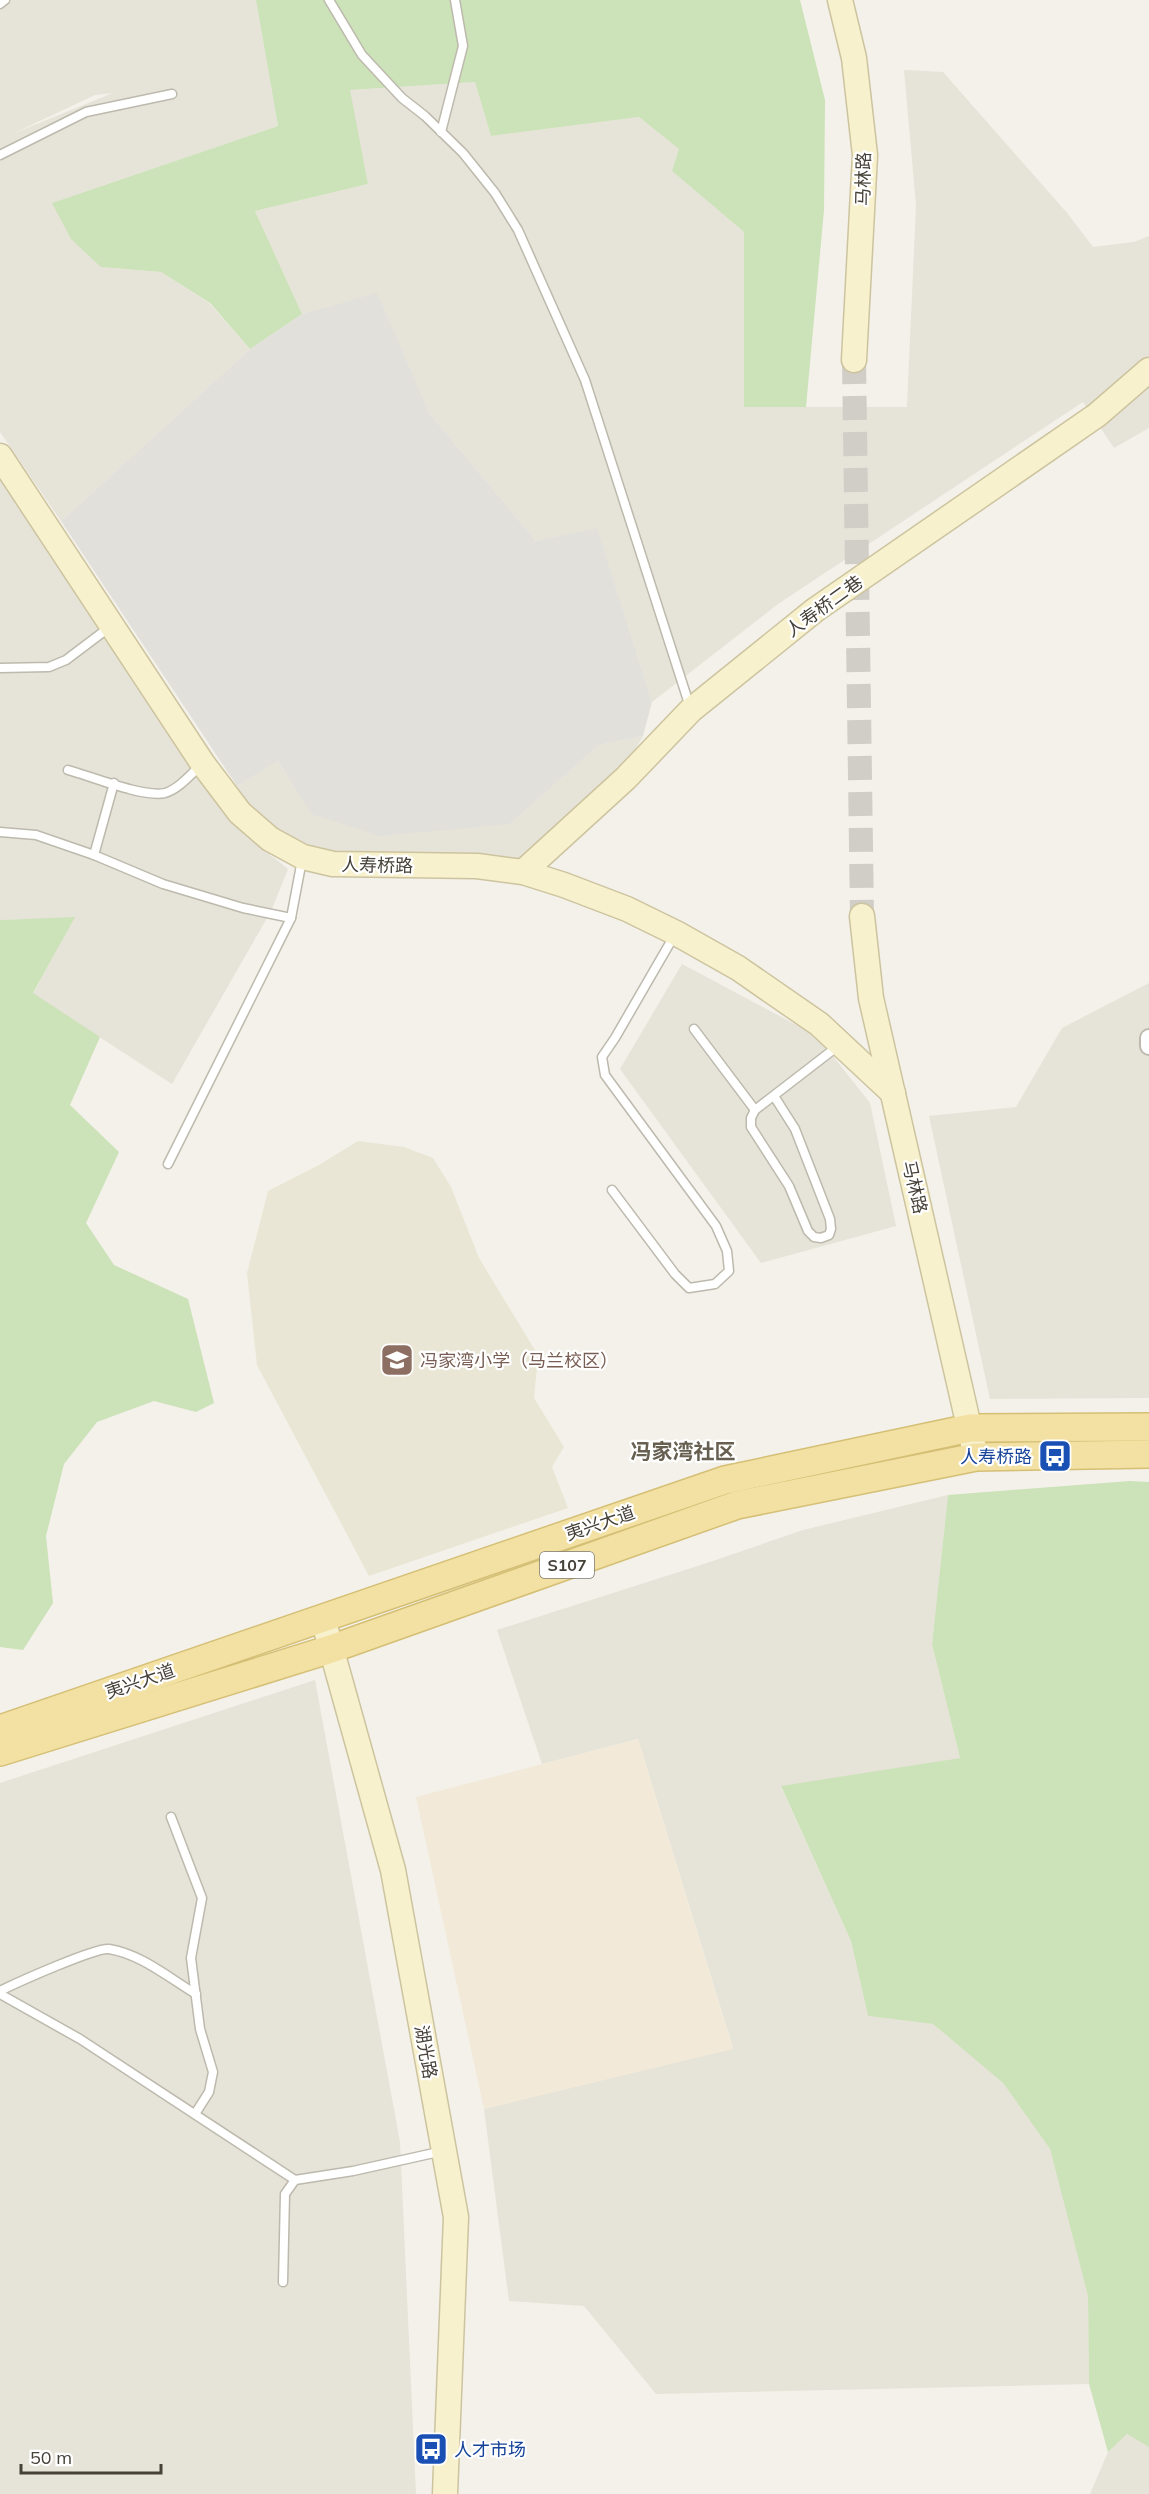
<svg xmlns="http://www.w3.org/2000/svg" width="1149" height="2494" viewBox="0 0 1149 2494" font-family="Mulish,'Noto Sans SC',sans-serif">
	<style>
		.residential { fill: #e6e3d8; fill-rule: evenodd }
		.commercial { fill: #f2e9d8 }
		.industrial { fill: #e2e0db }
		.education { fill: #eae6d5 }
		.green { fill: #cce2b8 }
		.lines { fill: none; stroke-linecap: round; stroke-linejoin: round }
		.secondary-tunnel { stroke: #d0cec7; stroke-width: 24; stroke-dasharray: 24 12; stroke-linecap: butt }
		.lane-casing { stroke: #bdb9ad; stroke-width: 11 }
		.street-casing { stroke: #bdb9ad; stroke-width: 20 }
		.secondary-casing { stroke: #cdc49f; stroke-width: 27 }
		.primary-casing { stroke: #d5bf75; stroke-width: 30 }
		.lane { stroke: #fff; stroke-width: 8 }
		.street { stroke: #fff; stroke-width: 16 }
		.secondary { stroke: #f8f1ce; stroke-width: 24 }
		.primary { stroke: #f2e1a3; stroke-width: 27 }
		.labels { text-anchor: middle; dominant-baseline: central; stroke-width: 4.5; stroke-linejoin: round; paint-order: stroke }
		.shield { fill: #fff; stroke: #7e7b74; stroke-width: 1.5 }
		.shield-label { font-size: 16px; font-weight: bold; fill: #464239 }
		.street-label { font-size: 18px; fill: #464239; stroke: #fff }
		.education-label { font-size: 18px; fill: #785e54; stroke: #fff; text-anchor: start }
		.transit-label { font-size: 18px; fill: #164399; stroke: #fff; text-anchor: end }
		.quarter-label { font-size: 21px; font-weight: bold; fill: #676051; stroke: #fff }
	</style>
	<rect width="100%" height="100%" fill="#f3f1ea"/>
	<!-- residential -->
	<g class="residential">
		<path d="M0,0H256L278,126L52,203L101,267L161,272L209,303L250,349L61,521L0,432ZM113,93L12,134L95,95Z"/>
		<path d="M904,70L943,72L1068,214L1093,247L1134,242L1149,236V428L1114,448L1083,402L778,604L652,702L597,529L536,541L430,414L377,294L302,314L255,211L368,184L349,90L475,82L491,136L639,117L679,149L672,171L744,232V407H907L916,205Z"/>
		<path d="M0,477L213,795L238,829L288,869L271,911L172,1084L33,994L74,918L0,920Z"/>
		<path d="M643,736L632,755L520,860L350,854L325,850L296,842L272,829L255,814L237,786L278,761L311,814L510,824L599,745Z"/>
		<path d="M682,964L817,1036L870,1103L896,1226L761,1263L620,1069Z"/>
		<path d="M1149,983V1398L990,1399L929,1116L1016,1107L1062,1028Z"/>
		<path d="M948,1495L932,1644L960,1758L781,1787L851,1941L868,2016L933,2024L1003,2083L1050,2149L1088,2296L1089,2384L656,2394L584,2306L509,2301L484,2109L733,2048L638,1739L542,1764L497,1630L707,1563L803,1530Z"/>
		<path d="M315,1680L400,2142L416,2494H0V1783Z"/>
		<path d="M1127,2434L1149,2447V2494H1090L1108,2452Z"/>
	</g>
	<!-- commercial -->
	<path class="commercial" d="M638,1739L733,2049L484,2109L416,1797Z"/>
	<!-- industrial -->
	<path class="industrial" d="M377,293L430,414L536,541L597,528L652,702L643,736L599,745L510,824L380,836L311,814L278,761L237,786L61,521L250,349L302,314Z"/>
	<!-- education -->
	<path class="education" d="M358,1141L404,1147L433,1158L451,1187L479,1258L538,1355L534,1398L564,1447L552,1467L568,1508L369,1576L257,1365L247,1273L268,1191L319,1165Z"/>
	<!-- green -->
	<g class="green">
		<path d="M256,0H800L825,100L824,210L806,407H744V232L672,171L679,149L639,117L491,136L475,82L350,90L368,184L255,211L302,314L250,349L210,303L161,272L101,267L71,239L52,203L278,126Z"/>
		<path d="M75,917L33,993L100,1037L70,1105L119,1152L86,1223L114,1265L188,1299L214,1403L196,1412L154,1401L97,1422L64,1464L46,1536L53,1603L23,1650L0,1647V920Z"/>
		<path d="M1130,1481L1149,1482V2447L1127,2434L1108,2452L1089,2384L1088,2296L1050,2149L1003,2083L933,2024L868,2016L851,1941L781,1786L960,1758L932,1644L948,1495Z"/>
	</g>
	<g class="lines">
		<!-- secondary-tunnel -->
		<path class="secondary-tunnel" d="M854,360L862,916"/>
		<defs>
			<g id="lane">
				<path d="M329,0L362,55L402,98L425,116L463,153L495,193L518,230L585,380L690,707"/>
				<path d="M0,4L5,0"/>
				<path d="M441,132L463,46L455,0"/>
				<path d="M0,155L86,112L172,94"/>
				<path d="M0,668L49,667L66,660L111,626"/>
				<path d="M68,770C90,776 144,798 165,793C179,789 191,774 202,764"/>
				<path d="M0,832L36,835L94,855L163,884L243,908L291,918"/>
				<path d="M94,855L114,783"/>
				<path d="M694,1029L755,1110"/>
				<path d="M774,1096L795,1129L830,1219L831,1229L829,1235L821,1238L814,1237L808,1231L789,1186L751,1127V1118L755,1110L838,1046"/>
				<path d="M168,1164L291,918L302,860"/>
				<path d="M612,1190L675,1274L689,1288L715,1284L729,1271L727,1251L716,1226L605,1075L602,1057L615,1038L674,936"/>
				<path d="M171,1817L202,1898L191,1958L200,2029L213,2072L209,2092L195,2114"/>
				<path d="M0,1991C16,1983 96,1947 109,1949C141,1954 169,1978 196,1994"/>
				<path d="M0,1994L80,2039L295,2180"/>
				<path d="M283,2282L285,2194L295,2180L353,2171L443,2151"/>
			</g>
			<path id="street" d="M1149,1038V1046"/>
			<g id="secondary">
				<path d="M840,0L854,58L865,155L854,360"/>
				<path d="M0,456L203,764L240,813L270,839L303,857L333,864L477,866L523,872L564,885L627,909L676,933L738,968L819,1024L893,1093"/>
				<path d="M523,872L626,778L691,710L815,610L1097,415L1149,370"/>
				<path d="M862,916L871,998L976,1457"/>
				<path d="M323,1619L393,1870L456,2217L445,2494"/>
			</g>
			<g id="primary">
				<path d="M0,1729L725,1480L970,1428L1149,1427"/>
				<path d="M0,1752L331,1649L737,1505L976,1457L1149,1454"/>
			</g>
		</defs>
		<!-- lane casing -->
		<use href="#lane" class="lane-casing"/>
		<!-- street casing -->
		<use href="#street" class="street-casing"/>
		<!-- secondary casing -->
		<use href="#secondary" class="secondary-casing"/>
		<!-- primary casing -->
		<use href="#primary" class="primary-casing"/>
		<!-- lane -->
		<use href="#lane" class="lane"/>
		<!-- street -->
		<use href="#street" class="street"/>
		<!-- secondary -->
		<use href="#secondary" class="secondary"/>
		<!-- primary -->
		<use href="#primary" class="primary"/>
	</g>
	<!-- icons -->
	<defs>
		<symbol id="school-square" viewBox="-11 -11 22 22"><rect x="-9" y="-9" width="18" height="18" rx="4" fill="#8d6e63" stroke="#fff"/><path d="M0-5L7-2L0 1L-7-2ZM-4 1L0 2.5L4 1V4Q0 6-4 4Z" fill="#fff"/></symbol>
		<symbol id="bus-square" viewBox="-11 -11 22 22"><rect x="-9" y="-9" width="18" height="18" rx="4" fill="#1a4fb4" stroke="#fff"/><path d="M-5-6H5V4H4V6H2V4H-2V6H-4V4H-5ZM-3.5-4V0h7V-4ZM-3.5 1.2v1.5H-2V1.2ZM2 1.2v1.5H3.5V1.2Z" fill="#fff"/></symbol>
	</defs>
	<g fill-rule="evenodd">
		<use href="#school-square" x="378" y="1341" width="38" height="38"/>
		<use href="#bus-square" x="1036" y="1437" width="38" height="38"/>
		<use href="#bus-square" x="412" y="2430" width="38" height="38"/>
	</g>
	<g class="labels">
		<!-- shield labels -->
		<rect class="shield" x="540" y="1552" width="54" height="26" rx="4.5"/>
		<g class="shield-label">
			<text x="567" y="1565">S107</text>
		</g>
		<!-- street labels -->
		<g class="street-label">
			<text transform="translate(863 179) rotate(-89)">马林路</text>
			<text transform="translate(824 606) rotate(-36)">人寿桥二巷</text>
			<text transform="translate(377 865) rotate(1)">人寿桥路</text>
			<text transform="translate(915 1187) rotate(77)">马林路</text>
			<text transform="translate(600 1523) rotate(-19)">夷兴大道</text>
			<text transform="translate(140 1681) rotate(-19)">夷兴大道</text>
			<text transform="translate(426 2052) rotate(80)">湖光路</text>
		</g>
		<!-- education labels -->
		<g class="education-label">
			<text x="420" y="1360">冯家湾小学（马兰校区）</text>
		</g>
		<!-- transit labels -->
		<g class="transit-label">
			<text x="1032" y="1456">人寿桥路</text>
			<text x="454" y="2449" text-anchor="start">人才市场</text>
		</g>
		<!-- quarter labels -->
		<g class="quarter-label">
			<text x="683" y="1451">冯家湾社区</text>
		</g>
	</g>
	<!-- scale -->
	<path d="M21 2464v9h140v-9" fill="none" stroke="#464239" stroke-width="3"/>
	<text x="30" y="2464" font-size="18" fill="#464239" stroke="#ffffff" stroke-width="4.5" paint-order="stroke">50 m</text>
</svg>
